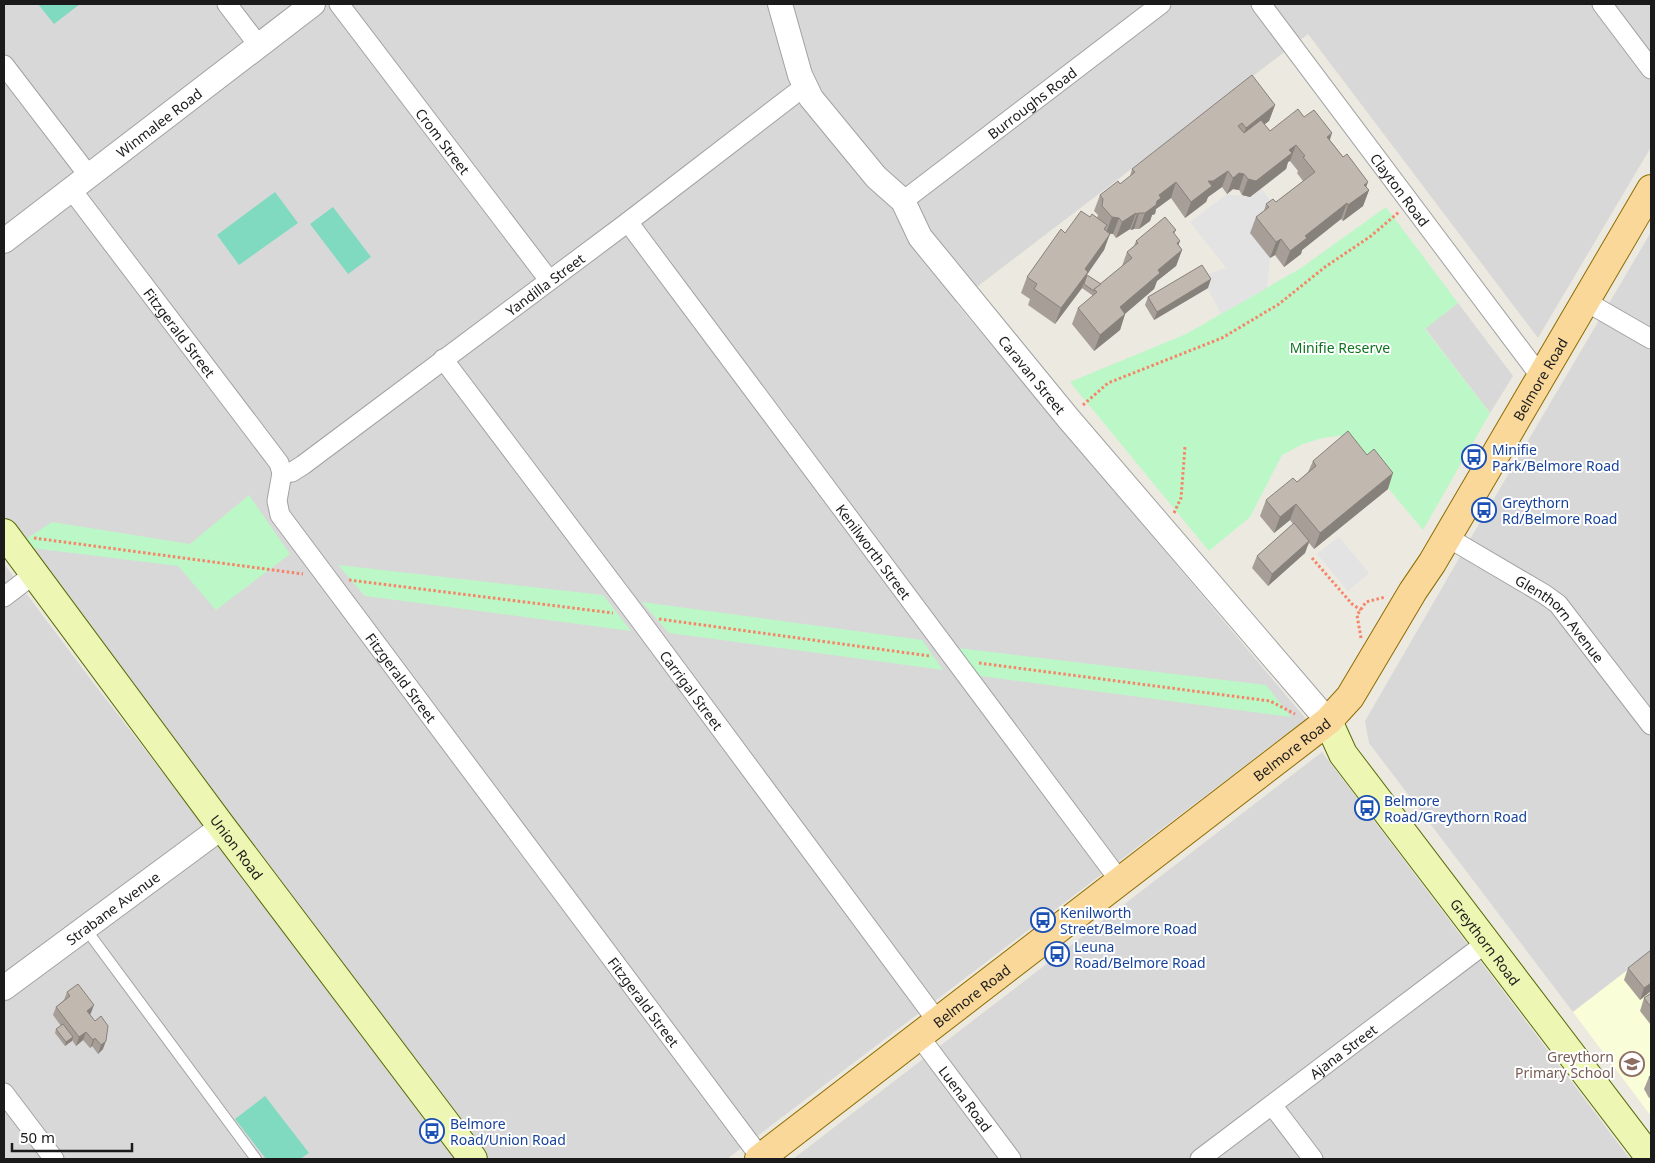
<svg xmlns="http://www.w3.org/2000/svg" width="1655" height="1163" viewBox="0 0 1655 1163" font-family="'Noto Sans',sans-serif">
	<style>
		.residential { fill: #d9d8d8 }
		.education { fill: #fafed8 }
		.park { fill: #bcf7c7 }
		.pitch { fill: #7fdac0 }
		.parking { fill: #e3e3e3 }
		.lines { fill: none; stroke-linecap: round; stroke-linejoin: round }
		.service-casing { stroke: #a2a2a2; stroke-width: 12 }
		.minor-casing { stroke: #a2a2a2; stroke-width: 21 }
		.tertiary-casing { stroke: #a2a2a2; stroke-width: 26 }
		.secondary-casing { stroke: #586c07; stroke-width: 30 }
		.primary-casing { stroke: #8e6d04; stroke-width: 30 }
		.path { stroke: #f68468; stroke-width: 3; stroke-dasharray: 2.5 2.5; stroke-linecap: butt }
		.service { stroke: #fff; stroke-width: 10 }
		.minor { stroke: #fff; stroke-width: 19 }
		.tertiary { stroke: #fff; stroke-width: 24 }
		.secondary { stroke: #edf7b3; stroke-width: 28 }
		.primary { stroke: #f9d899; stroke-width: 28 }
		.wall { fill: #a69e97 }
		.shaded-wall { fill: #87817b }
		.building { fill: #c1b8b0; stroke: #87817b }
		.labels { text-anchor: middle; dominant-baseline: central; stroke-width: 4; stroke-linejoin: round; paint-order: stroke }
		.street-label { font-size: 14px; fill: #1b1b1b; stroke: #fff }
		.park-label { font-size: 14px; fill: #0e7420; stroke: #fff }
		.transit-label { font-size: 14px; fill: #164399; stroke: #fff; text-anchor: start }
		.education-label { font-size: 14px; fill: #785e54; stroke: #fff; text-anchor: end }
	</style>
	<rect width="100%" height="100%" fill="#ece9e0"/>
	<!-- residential -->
	<g class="residential">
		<path d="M4,4H1651V147L1538,338L1308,34L956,303L1306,719L727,1159H489L4,516Z"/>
		<path d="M1651,232V952L1573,1012L1369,743L1365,721L1476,529Z"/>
		<path d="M1458,303L1513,376L1490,413L1425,328Z"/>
		<path d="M4,564L95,685L436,1126L458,1159H4Z"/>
		<path d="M1322,752L1630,1159H793Z"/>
	</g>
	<!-- education -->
	<path class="education" d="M1651,952V1116L1573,1012Z"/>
	<!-- park -->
	<g class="park">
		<path d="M1386,207L1458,303L1425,329L1490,413L1423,530L1344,435L1322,438L1303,444L1282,455L1250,517L1209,551L1070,382L1186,334L1301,268Z"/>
		<path d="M249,495L290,554L216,610L178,566L32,548L23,541L52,522L190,544Z"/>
		<path d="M338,565L603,595L631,631L365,596Z"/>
		<path d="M642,602L922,640L943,670L669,633Z"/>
		<path d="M958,648L1266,685L1291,717L980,676Z"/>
	</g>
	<!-- pitch -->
	<g class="pitch">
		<path d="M38,4H80L54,24Z"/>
		<path d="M275,192L298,223L239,265L217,235Z"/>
		<path d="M333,207L371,257L348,274L310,224Z"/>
		<path d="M265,1096L309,1153L300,1159H266L235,1119Z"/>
	</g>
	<!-- parking -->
	<g class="parking">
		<path d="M1261,188L1278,211L1270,258L1267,288L1221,314L1201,276L1226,268L1190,222L1227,194L1250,197Z"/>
		<path d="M1339,537L1369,573L1348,591L1317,554Z"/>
	</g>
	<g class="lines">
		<defs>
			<path id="service" d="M85,928L256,1159"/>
			<g id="minor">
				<path d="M227,4L259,46"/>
				<path id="s1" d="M339,4L549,280"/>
				<path id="s2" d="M1261,4L1541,377"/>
				<path d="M1602,4L1651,69"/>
				<path d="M4,65L89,176"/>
				<path id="s3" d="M71,189L279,463L282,473L277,501L280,515L289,527L761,1158"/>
				<path id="s4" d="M903,201L1161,4"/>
				<path id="s5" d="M628,222L1120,881"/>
				<path d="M1585,301L1651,339"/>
				<path id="s6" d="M443,359L637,616L938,1022"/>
				<path id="s7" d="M282,473L292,472L303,465L628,222L805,86"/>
				<path id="s8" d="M1447,537L1544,594L1558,604L1651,725"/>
				<path d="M4,597L34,574"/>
				<path id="s9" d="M919,1036L1011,1159"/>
				<path d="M4,1093L54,1159"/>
				<path d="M1272,1105L1313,1159"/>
				<path id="s10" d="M1200,1159L1486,943"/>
			</g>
			<g id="tertiary">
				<path id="s11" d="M780,4L800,75L811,98L876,177L903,201L920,237L1068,418L1328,721"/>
				<path id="s12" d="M4,241L313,4"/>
				<path id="s13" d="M4,988L222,827"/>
			</g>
			<g id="secondary">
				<path id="s14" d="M4,533L222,827L473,1159"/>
				<path id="s15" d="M1328,721L1343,754L1651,1159"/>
			</g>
			<g id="primary">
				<path id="s16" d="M759,1159L1328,721L1350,697L1413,591L1432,563L1651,189"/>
			</g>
		</defs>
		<!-- service casing -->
		<use href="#service" class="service-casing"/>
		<!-- minor casing -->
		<use href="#minor" class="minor-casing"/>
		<!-- tertiary casing -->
		<use href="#tertiary" class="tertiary-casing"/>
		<!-- secondary casing -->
		<use href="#secondary" class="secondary-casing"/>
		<!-- primary casing -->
		<use href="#primary" class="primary-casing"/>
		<!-- path -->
		<g class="path">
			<path d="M1083,405L1108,383L1222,338L1279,304L1325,267L1371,236L1399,212"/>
			<path d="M1174,513L1181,498L1185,447"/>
			<path d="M34,538L303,574"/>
			<path d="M1312,558L1352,604L1361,610"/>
			<path d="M349,580L613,613"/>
			<path d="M659,619L930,656"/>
			<path d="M1361,638L1357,615L1366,602L1385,597"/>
			<path d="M979,663L1270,701L1295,714"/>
		</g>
		<!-- service -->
		<use href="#service" class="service"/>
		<!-- minor -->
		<use href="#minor" class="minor"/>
		<!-- tertiary -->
		<use href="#tertiary" class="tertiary"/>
		<!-- secondary -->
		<use href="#secondary" class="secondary"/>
		<!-- primary -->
		<use href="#primary" class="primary"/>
	</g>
	<!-- wall -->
	<g class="wall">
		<path d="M1275,105L1269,121L1264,124L1270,131L1304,117L1330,140L1369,190L1363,206L1343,221L1341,219L1302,250L1301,254L1284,267L1275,255L1270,258L1250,233L1256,217L1264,211L1266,204L1276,202L1303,181L1297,173L1298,171L1290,161L1288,162L1286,169L1250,197L1242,195L1239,190L1233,189L1227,194L1222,187L1208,197L1206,202L1185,218L1171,198L1156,209L1155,214L1152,215L1150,221L1139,229H1134L1131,230L1130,229L1116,238L1113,234H1109L1104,250L1087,275L1101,284L1122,266L1127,252L1134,246L1136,241L1176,230L1174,234L1178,245L1182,250L1176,266L1157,281L1154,289L1125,314L1120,330L1094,351L1072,324L1078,308L1092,297V295L1082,288L1055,324L1028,305L1030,299L1021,293L1027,277L1065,233L1090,217L1097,218L1098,215L1094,211L1100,195L1120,184L1130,176L1132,169Z"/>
		<path d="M1208,288L1154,320L1145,305L1148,297Z"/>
		<path d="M1313,461L1388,489L1314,549L1309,543L1305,553L1268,586L1252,568L1257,556L1293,524L1290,520L1274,533L1260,516L1266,500L1297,482L1308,472Z"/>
		<path d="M1628,968L1651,991L1640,1000L1624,980Z"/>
		<path d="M67,992L91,1013L90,1014L103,1049L98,1054L92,1046L90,1048L83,1040L76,1046L72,1040L65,1046L55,1033L56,1029L61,1026L53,1015L56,1007L64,1000Z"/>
		<path d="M1651,993V1025L1640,1011L1644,998Z"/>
		<path d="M1651,1075V1097L1649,1098L1644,1089L1649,1077Z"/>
	</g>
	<!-- shaded-wall -->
	<g class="shaded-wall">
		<path d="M1275,105L1269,121L1240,144L1246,128Z"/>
		<path d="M1332,133L1327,149V137Z"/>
		<path d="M1296,145L1290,161L1288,162L1286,169L1250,197L1242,195L1248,179Z"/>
		<path d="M1228,171L1222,187L1208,197L1206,202L1185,218L1191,202L1208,181Z"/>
		<path d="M1239,173L1244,174L1239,190L1233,189L1227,194L1233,178Z"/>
		<path d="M1176,182L1171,198L1156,209L1155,214L1152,215L1150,221L1139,229L1145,213L1159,195Z"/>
		<path d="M1368,182L1364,193L1369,190L1363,206L1343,221L1348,205L1364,185Z"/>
		<path d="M1347,203L1341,219L1302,250L1301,254L1284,267L1290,251L1305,236Z"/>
		<path d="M1136,213L1130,229L1116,238L1122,222Z"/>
		<path d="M1139,213L1134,229L1131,230L1137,214Z"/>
		<path d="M1112,217L1119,218L1113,234L1106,233Z"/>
		<path d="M1110,234L1104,250L1087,274L1082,288L1055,324L1061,308L1085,269Z"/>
		<path d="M1281,239L1275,255L1270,258L1276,242Z"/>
		<path d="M1180,241L1174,256L1182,250L1176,266L1157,281L1154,289L1114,323L1120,307L1158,270L1177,243Z"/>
		<path d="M1211,279L1208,288L1154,320L1157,312Z"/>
		<path d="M1125,314L1120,330L1094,351L1100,335Z"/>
		<path d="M1393,473L1388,489L1314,549L1320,533Z"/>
		<path d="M1296,504L1290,520L1274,533L1280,517Z"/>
		<path d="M1309,541L1305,553L1268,586L1272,574Z"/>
		<path d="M1651,983V991L1640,1000L1644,988Z"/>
		<path d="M94,1005L91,1013L84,1019L87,1011Z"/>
		<path d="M86,1032L83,1040L76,1046L79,1037Z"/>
		<path d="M73,1037L72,1041L65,1046L66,1042Z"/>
		<path d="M95,1038L92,1046L90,1048L93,1040Z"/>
		<path d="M106,1041L103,1049L98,1054L101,1045Z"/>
	</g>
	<!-- building -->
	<g class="building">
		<path d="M1252,75L1275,105L1246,128L1242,123L1238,126L1244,133L1261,120L1270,131L1298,109L1304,117L1314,110L1332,133L1327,137L1343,157L1347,154L1368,182L1364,185L1369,190L1348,205L1347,203L1305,236L1307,238L1290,251L1281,239L1276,242L1256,217L1269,207L1266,204L1273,199L1276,202L1315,172L1303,157L1305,156L1296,145L1289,150L1292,153L1256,181L1248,179L1244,174L1239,173L1233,178L1228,171L1213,181H1208L1212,186L1191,202L1176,182L1159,195L1161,198L1157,201L1156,205L1145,213H1139L1137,214L1136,213L1122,222L1119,218L1112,217L1102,206L1103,199L1100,195L1118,181L1120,184L1135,172L1132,169Z"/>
		<path d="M1081,211L1090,217L1092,214L1107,225L1104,229L1110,234L1085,269L1088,272L1061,308L1034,289L1037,284L1027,277L1061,229L1065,233Z"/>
		<path d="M1165,217L1176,230L1173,232L1180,241L1177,243L1182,250L1158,270L1160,273L1120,307L1125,314L1100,335L1078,308L1097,292L1094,289L1132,258L1127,252L1138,243L1136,241Z"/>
		<path d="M1202,265L1211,279L1157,312L1148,297Z"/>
		<path d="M1087,275L1101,284L1094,289V291L1084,284Z"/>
		<path d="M1348,431L1367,455L1374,449L1393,473L1320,533L1296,504L1280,517L1266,500L1293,478L1297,482L1316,466L1313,461Z"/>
		<path d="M1294,523L1309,541L1272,574L1257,556Z"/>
		<path d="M1651,950V983L1644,988L1628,968Z"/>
		<path d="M78,984L94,1005L87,1011L95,1021L101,1016L108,1026L106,1041L101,1045L95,1038L93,1040L86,1032L79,1037L56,1007L70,996L67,992Z"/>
		<path d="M1651,993V1007L1644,998Z"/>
		<path d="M63,1024L73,1037L66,1042L56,1029Z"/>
		<path d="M1651,1075V1081L1649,1077Z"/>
	</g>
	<!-- icons -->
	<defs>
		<symbol id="bus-ring" viewBox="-11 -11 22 22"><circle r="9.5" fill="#fff" stroke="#1a4fb4" stroke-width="1.5"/><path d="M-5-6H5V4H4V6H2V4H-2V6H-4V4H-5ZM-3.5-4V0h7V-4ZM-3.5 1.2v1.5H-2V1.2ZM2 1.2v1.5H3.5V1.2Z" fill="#1a4fb4"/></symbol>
		<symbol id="school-ring" viewBox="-11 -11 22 22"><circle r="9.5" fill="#fff" stroke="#8d6e63" stroke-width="1.5"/><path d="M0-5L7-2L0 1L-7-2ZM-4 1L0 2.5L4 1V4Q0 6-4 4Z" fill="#8d6e63"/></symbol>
	</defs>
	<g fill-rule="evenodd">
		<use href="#bus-ring" x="1460" y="443" width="28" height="28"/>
		<use href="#bus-ring" x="1470" y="496" width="28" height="28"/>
		<use href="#bus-ring" x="1353" y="794" width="28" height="28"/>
		<use href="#bus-ring" x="1029" y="906" width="28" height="28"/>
		<use href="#bus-ring" x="1043" y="940" width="28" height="28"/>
		<use href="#school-ring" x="1618" y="1050" width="28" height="28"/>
		<use href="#bus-ring" x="418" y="1117" width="28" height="28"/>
	</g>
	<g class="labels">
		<!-- street labels -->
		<g class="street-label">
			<text stroke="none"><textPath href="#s4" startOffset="162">Burroughs Road</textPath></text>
			<text stroke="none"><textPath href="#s12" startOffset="195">Winmalee Road</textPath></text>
			<text stroke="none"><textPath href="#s1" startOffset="172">Crom Street</textPath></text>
			<text stroke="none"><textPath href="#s2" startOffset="232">Clayton Road</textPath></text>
			<text stroke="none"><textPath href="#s7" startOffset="325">Yandilla Street</textPath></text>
			<text stroke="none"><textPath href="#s3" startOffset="180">Fitzgerald Street</textPath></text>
			<text stroke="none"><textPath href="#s11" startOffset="455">Caravan Street</textPath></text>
			<text stroke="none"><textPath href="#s16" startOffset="1121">Belmore Road</textPath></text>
			<text stroke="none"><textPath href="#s5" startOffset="411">Kenilworth Street</textPath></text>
			<text stroke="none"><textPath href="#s8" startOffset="141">Glenthorn Avenue</textPath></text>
			<text stroke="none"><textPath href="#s3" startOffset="600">Fitzgerald Street</textPath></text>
			<text stroke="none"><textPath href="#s6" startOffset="414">Carrigal Street</textPath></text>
			<text stroke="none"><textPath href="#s16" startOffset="672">Belmore Road</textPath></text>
			<text stroke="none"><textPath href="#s14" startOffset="391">Union Road</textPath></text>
			<text stroke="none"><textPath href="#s13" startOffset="135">Strabane Avenue</textPath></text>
			<text stroke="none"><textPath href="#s15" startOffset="272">Greythorn Road</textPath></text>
			<text stroke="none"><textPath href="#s16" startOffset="268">Belmore Road</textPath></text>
			<text stroke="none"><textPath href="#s3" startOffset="1005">Fitzgerald Street</textPath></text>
			<text stroke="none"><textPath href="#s10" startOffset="179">Ajana Street</textPath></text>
			<text stroke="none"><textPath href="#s9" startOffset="78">Luena Road</textPath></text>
		</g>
		<!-- park labels -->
		<g class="park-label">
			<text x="1340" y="347">Minifie Reserve</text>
		</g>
		<!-- transit labels -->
		<g class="transit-label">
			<text x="1492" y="449">Minifie<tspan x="1492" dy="16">Park/Belmore Road</tspan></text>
			<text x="1502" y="502">Greythorn<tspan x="1502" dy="16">Rd/Belmore Road</tspan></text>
			<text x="1384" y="800">Belmore<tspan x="1384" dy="16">Road/Greythorn Road</tspan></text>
			<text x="1060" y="912">Kenilworth<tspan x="1060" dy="16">Street/Belmore Road</tspan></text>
			<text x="1074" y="946">Leuna<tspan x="1074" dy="16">Road/Belmore Road</tspan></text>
			<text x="450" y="1123">Belmore<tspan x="450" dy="16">Road/Union Road</tspan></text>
		</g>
		<!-- education labels -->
		<g class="education-label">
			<text x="1614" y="1056">Greythorn<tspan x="1614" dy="16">Primary School</tspan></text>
		</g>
	</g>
	<!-- border -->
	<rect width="1655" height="1163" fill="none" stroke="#1b1b1b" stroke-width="10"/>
	<!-- scale -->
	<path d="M12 1143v8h120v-8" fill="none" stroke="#1b1b1b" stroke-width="2.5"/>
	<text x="20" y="1143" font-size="15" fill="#1b1b1b" stroke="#ffffff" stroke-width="4" paint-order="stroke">50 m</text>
</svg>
